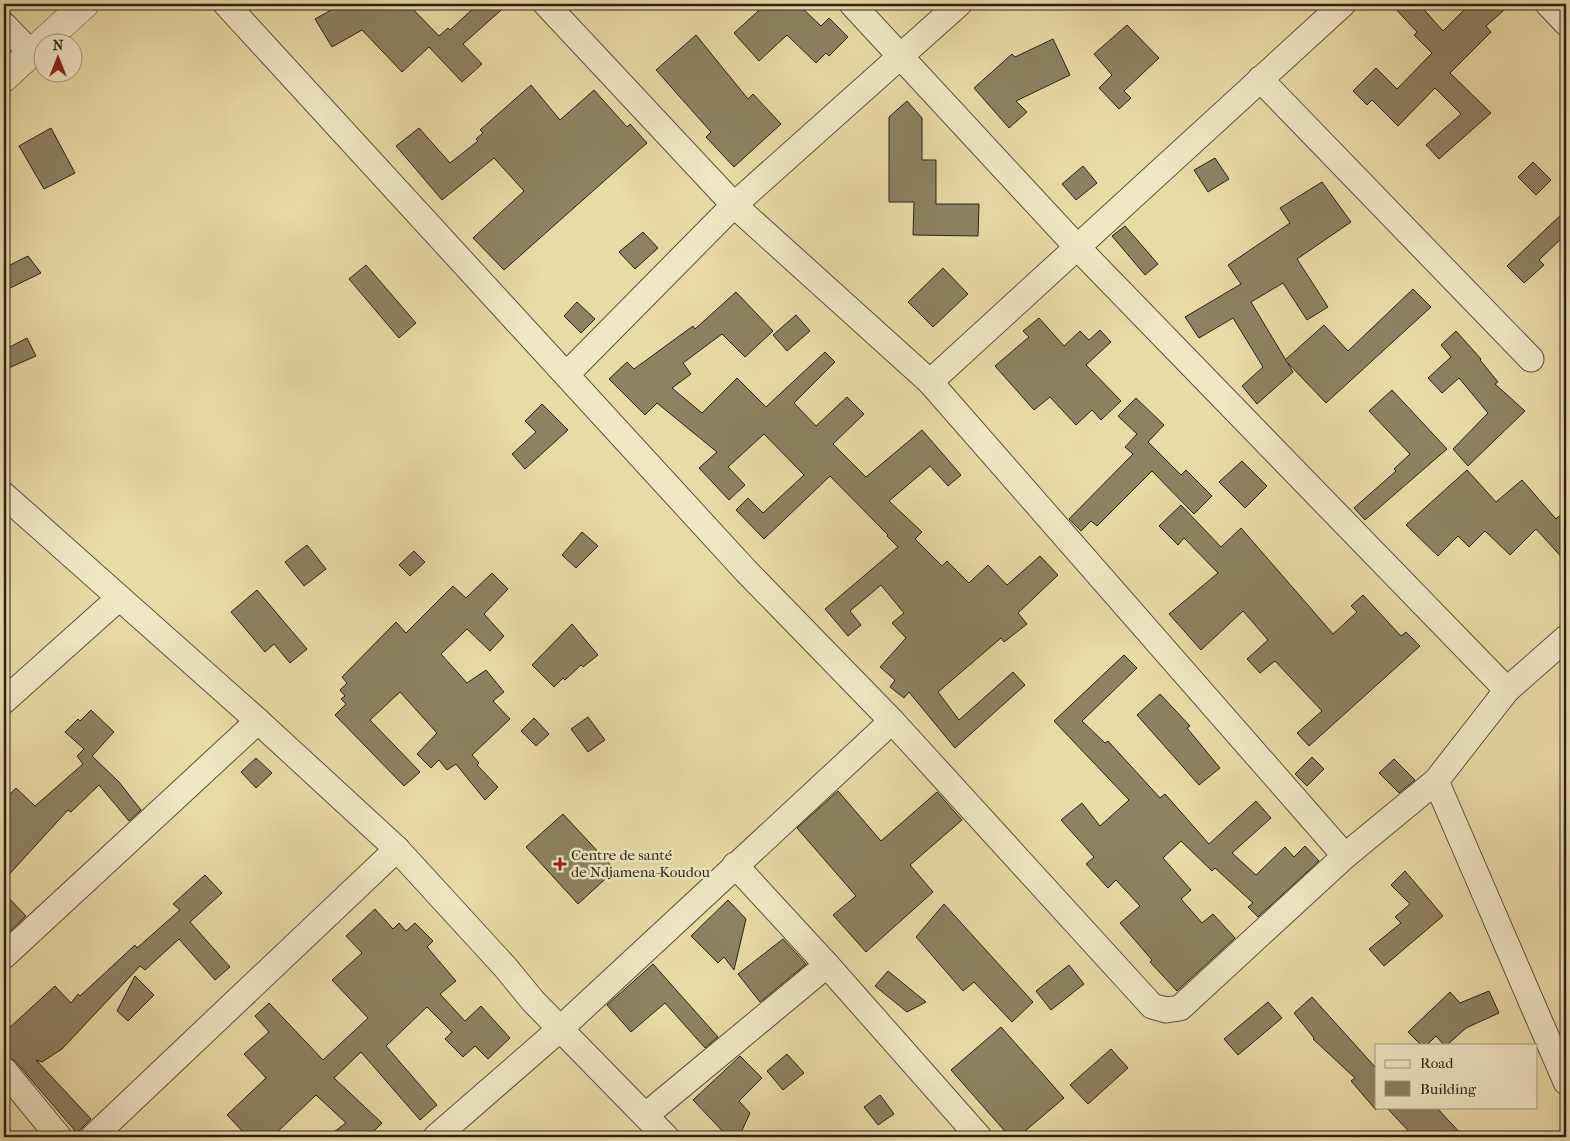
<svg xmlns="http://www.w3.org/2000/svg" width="1570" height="1141" viewBox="0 0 1570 1141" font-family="'IM FELL French Canon',serif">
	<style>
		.building { fill: #8e8262; stroke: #2a2219 }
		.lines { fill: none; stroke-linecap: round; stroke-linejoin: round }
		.minor-casing { stroke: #5a503c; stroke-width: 27 }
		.tertiary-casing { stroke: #5a503c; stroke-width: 29 }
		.minor { stroke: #f1e7c5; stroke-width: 25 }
		.tertiary { stroke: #f1e7c5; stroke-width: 28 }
		.poi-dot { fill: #8f2418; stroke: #f1e7c5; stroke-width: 2 }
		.labels { text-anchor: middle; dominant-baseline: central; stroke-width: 5; stroke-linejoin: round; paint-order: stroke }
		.poi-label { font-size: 15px; fill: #2a2219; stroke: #f1e7c5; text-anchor: start }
	</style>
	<rect width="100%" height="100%" fill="#eadaa6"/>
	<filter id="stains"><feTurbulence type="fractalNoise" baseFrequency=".004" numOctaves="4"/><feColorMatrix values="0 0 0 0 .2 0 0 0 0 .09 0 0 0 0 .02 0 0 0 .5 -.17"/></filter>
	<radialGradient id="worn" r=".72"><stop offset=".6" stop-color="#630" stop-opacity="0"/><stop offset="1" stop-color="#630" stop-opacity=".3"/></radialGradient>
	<!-- building -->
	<g class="building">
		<path d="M342,4H408L439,36L448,28L450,30L478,4H508L463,44L482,64L462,82L429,47L402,72L362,30L332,47L315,19Z"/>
		<path d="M766,4H798L821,26L829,18L848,37L829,56L826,53L816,63L787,35L759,61L734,33Z"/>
		<path d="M1391,4H1419L1443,31L1470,4H1511L1486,26L1491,32L1450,73L1491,113L1439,159L1426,145L1461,114L1435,88L1398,126L1372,100L1367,105L1353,91L1376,68L1397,89L1432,53L1414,35L1417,32Z"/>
		<path d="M1127,25L1159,58L1124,91L1131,98L1119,109L1099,88L1112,75L1094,54Z"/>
		<path d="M696,35L748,99L753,94L781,124L734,167L706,137L711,132L656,70Z"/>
		<path d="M1053,39L1070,75L1016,101L1027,112L1009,128L974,88L1012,54L1015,57Z"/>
		<path d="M531,85L560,120L594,90L627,127L630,124L647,143L504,270L473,238L524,191L494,158L442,200L396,146L419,128L450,163L478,141L476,139L483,133L480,130Z"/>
		<path d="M907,101L922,118V160H936V204H979L978,236L913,235L914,202H889V117Z"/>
		<path d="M51,128L75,173L44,189L19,146Z"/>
		<path d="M1215,158L1229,179L1208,192L1194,170Z"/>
		<path d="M1533,162L1551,180L1536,195L1518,177Z"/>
		<path d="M1083,166L1097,183L1076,200L1062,184Z"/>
		<path d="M1322,182L1351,222L1297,259L1328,307L1307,320L1283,283L1251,302L1293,372L1257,404L1242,386L1263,367L1233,318L1199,338L1185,317L1241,284L1228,265L1290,223L1280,208Z"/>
		<path d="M1566,210V234L1539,260L1544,265L1524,283L1507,266Z"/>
		<path d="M1125,226L1158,264L1145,275L1112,236Z"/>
		<path d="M643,232L658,248L635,269L619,252Z"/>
		<path d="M28,256L41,273L4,291V268Z"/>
		<path d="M366,265L416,323L399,338L349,279Z"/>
		<path d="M943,268L968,294L933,327L908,302Z"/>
		<path d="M1413,289L1431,307L1326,403L1285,360L1324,325L1348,351Z"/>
		<path d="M736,292L773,331L745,357L722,334L683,363L691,374L672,388L702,413L737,378L766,407L825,352L835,362L794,403L816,426L847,397L864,414L833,444L866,477L922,430L961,475L948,486L930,466L889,501L922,532L915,539L942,566L947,561L969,583L988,565L1007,585L1040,556L1058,575L1018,613L1027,624L1004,642L1001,638L938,692L959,720L1013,672L1025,685L955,748L909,692L904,698L890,687L895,680L880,667L906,638L892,623L904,613L881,585L850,611L861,625L848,636L825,609L898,547L887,536L888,535L830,476L764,539L736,510L748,498L763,513L804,475L764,434L728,467L745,485L729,500L699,468L717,452L657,403L645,415L609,379L627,362L634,369L693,326L695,329Z"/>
		<path d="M577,302L595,319L581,333L564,316Z"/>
		<path d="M796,315L810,331L787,351L773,335Z"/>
		<path d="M1039,318L1064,346L1080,331L1089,340L1100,330L1111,342L1086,365L1121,401L1101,420L1092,410L1076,425L1050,397L1034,410L995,366L1029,337L1023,331Z"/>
		<path d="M1456,331L1481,359L1480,360L1498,382L1495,384L1525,411L1468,466L1453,449L1488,413L1459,378L1442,393L1428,378L1451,357L1441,345Z"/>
		<path d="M27,338L36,356L4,370V350Z"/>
		<path d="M1392,390L1447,449L1365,520L1354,508L1396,471L1394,469L1410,454L1369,411Z"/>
		<path d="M1136,398L1164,425L1148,442L1181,475L1186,470L1212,496L1194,514L1152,471L1097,526L1091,521L1081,531L1069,519L1133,454L1125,447L1137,434L1118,416Z"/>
		<path d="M542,404L568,430L525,469L512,454L536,432L525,421Z"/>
		<path d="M1242,461L1267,486L1245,508L1219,482Z"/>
		<path d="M1467,470L1496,502L1522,480L1556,519L1566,510V562L1536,529L1510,555L1485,531L1469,547L1458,536L1438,556L1406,525Z"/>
		<path d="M1181,505L1221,547L1241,528L1333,634L1357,612L1351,606L1363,595L1401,636L1406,632L1420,646L1309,746L1297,733L1322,711L1275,661L1260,673L1247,659L1268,640L1243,611L1201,650L1169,614L1218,573L1184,538L1178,545L1159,526Z"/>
		<path d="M582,532L598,546L576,568L562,555Z"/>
		<path d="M307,545L326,569L304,586L285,562Z"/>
		<path d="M414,551L425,562L410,576L399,565Z"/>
		<path d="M492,573L508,589L484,614L504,636L490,651L467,629L441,654L467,683L486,670L504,692L493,701L510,719L472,755L479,763L477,765L498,787L485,800L456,764L447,770L439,760L431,768L417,754L437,733L400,692L370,720L420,772L404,786L335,715L346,704L341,699L345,696L340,690L347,683L342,677L396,622L406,633L453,586L466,598Z"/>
		<path d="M257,590L307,649L290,663L274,644L265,652L231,612Z"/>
		<path d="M572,624L598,655L583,667L581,665L565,680L563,678L554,687L532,665Z"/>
		<path d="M1124,655L1137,668L1082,721L1105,743L1108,741L1160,798L1165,794L1209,844L1256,801L1271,818L1232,853L1256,875L1285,847L1294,857L1305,846L1319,861L1258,917L1248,907L1253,903L1215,868L1212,871L1181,841L1163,858L1191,890L1181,899L1202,923L1213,914L1235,938L1177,991L1150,962L1152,960L1120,923L1140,906L1116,880L1108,888L1086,864L1094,857L1061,820L1082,803L1100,826L1129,800L1054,721Z"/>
		<path d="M1160,694L1190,726L1187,728L1220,768L1199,785L1137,715Z"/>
		<path d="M91,710L114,732L92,756L119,782L141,810L129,821L99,785L71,812L68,810L4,880V800L16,788L35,806L83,764L77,756L84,749L65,732L78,719L80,721Z"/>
		<path d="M588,717L605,740L588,752L571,729Z"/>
		<path d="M534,718L549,734L536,746L521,731Z"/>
		<path d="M1312,757L1324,769L1307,786L1295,774Z"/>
		<path d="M256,758L272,773L256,788L241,772Z"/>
		<path d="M1394,759L1415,780L1399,793L1379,773Z"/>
		<path d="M838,791L881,841L937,792L962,820L910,865L933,892L866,952L833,915L856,896L797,828Z"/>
		<path d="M563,814L615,870L578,904L526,847Z"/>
		<path d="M1405,871L1443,916L1384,966L1369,949L1401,923L1395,917L1410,904L1391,885Z"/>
		<path d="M205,875L222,893L190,922L230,967L215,980L179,939L145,970L140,966L62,1049L42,1062L36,1060L91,1119L77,1133L15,1061L4,1056V1024L8,1029L55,986L71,1003L78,994L80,996L135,945L137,948L180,910L173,904Z"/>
		<path d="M4,893L26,916L4,937Z"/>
		<path d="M728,900L746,919L734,970L724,957L718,963L691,936Z"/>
		<path d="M944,904L1033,1002L1012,1022L974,982L963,991L916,937Z"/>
		<path d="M375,909L393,929L399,923L406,931L415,923L433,941L427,947L456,981L440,994L465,1021L481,1006L510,1038L488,1059L475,1046L463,1057L445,1039L452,1032L427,1007L386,1046L437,1105L420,1120L361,1052L334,1078L382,1123L368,1137H327L346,1123L316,1095L272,1137H248L227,1115L266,1078L244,1054L269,1032L255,1016L269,1003L323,1060L368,1018L332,980L362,953L346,936Z"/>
		<path d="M783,939L806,964L760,1002L738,974Z"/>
		<path d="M653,964L718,1037L705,1048L665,1003L631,1032L607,1005Z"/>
		<path d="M1069,965L1084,984L1051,1010L1036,991Z"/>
		<path d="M888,971L926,1002L907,1012L875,986Z"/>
		<path d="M135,976L154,995L128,1021L117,1011Z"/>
		<path d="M1489,991L1499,1013L1466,1028L1447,1045H1444L1436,1036L1427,1045H1421L1408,1032L1450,992L1460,1003Z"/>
		<path d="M1312,997L1376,1068V1110L1351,1081L1355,1078L1313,1039L1314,1038L1294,1013Z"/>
		<path d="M1268,1002L1282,1018L1238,1055L1224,1039Z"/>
		<path d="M1001,1027L1064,1098L1018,1137H1010L951,1070Z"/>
		<path d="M1111,1049L1128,1068L1088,1104L1070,1085Z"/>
		<path d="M787,1054L804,1073L783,1090L767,1071Z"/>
		<path d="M740,1056L762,1078L739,1101L750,1113L739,1137H728L693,1100Z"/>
		<path d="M880,1095L894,1114L878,1125L864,1107Z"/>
		<path d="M1386,1107H1436L1464,1137H1414Z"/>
	</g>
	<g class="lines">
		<defs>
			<g id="minor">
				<path d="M226,4L746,571L892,721L1152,1006L1166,1010L1180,1008L1345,856L1436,781L1507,690L1566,638"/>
				<path d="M546,4L734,205L930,382L1345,856"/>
				<path d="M852,4L1077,247L1507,690"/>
				<path d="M1548,4L1566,23"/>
				<path d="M4,25L31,53"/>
				<path d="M1260,79L1531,359"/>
				<path d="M567,374L734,205L959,4"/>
				<path d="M930,382L1343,4"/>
				<path d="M4,495L258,721L397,849L506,968L533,1001L666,1137"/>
				<path d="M4,701L118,599"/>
				<path d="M1436,781L1566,1082"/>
				<path d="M735,865L827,965L979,1137"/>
				<path d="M4,956L258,721"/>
				<path d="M4,1070L59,1137"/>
				<path d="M646,1115L827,965"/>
				<path d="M93,1137L397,849"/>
				<path d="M436,1137L560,1029L892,721"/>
			</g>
			<g id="tertiary">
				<path d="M43,42L85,4"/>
				<path d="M4,78L42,43"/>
			</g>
		</defs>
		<!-- minor casing -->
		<use href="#minor" class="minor-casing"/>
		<!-- tertiary casing -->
		<use href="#tertiary" class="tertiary-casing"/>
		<!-- minor -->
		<use href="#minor" class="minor"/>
		<!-- tertiary -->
		<use href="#tertiary" class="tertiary"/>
	</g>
	<!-- markers -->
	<path class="poi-dot" d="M557.5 856.5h5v5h5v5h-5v5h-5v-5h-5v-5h5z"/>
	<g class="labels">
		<!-- poi labels -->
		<g class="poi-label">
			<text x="571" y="855">Centre de santé<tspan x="571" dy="17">de Ndjamena-Koudou</tspan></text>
		</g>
	</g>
	<!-- margin -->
	<rect width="1570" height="1141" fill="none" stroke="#eadaa6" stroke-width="20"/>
	<rect x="5" y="5" width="1560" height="1131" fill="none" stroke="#2a2219" stroke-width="2.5"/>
	<rect x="10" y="10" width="1550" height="1121" fill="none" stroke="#2a2219"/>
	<!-- legend -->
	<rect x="1375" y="1044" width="162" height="65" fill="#f1e7c5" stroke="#a19880"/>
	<rect x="1385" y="1060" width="25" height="8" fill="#f1e7c5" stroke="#a19880"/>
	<text x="1420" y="1068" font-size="15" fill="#2a2219">Road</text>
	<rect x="1385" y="1081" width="25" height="15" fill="#8e8262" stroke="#a19880"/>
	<text x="1420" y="1094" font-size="15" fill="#2a2219">Building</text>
	<!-- north arrow -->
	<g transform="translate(58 58)"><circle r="24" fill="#f1e7c5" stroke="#a19880"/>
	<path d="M0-4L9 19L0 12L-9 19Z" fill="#8f2418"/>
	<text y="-8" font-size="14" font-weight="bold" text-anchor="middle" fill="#2a2219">N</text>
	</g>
	<rect width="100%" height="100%" filter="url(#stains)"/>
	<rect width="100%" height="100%" fill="url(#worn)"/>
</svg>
